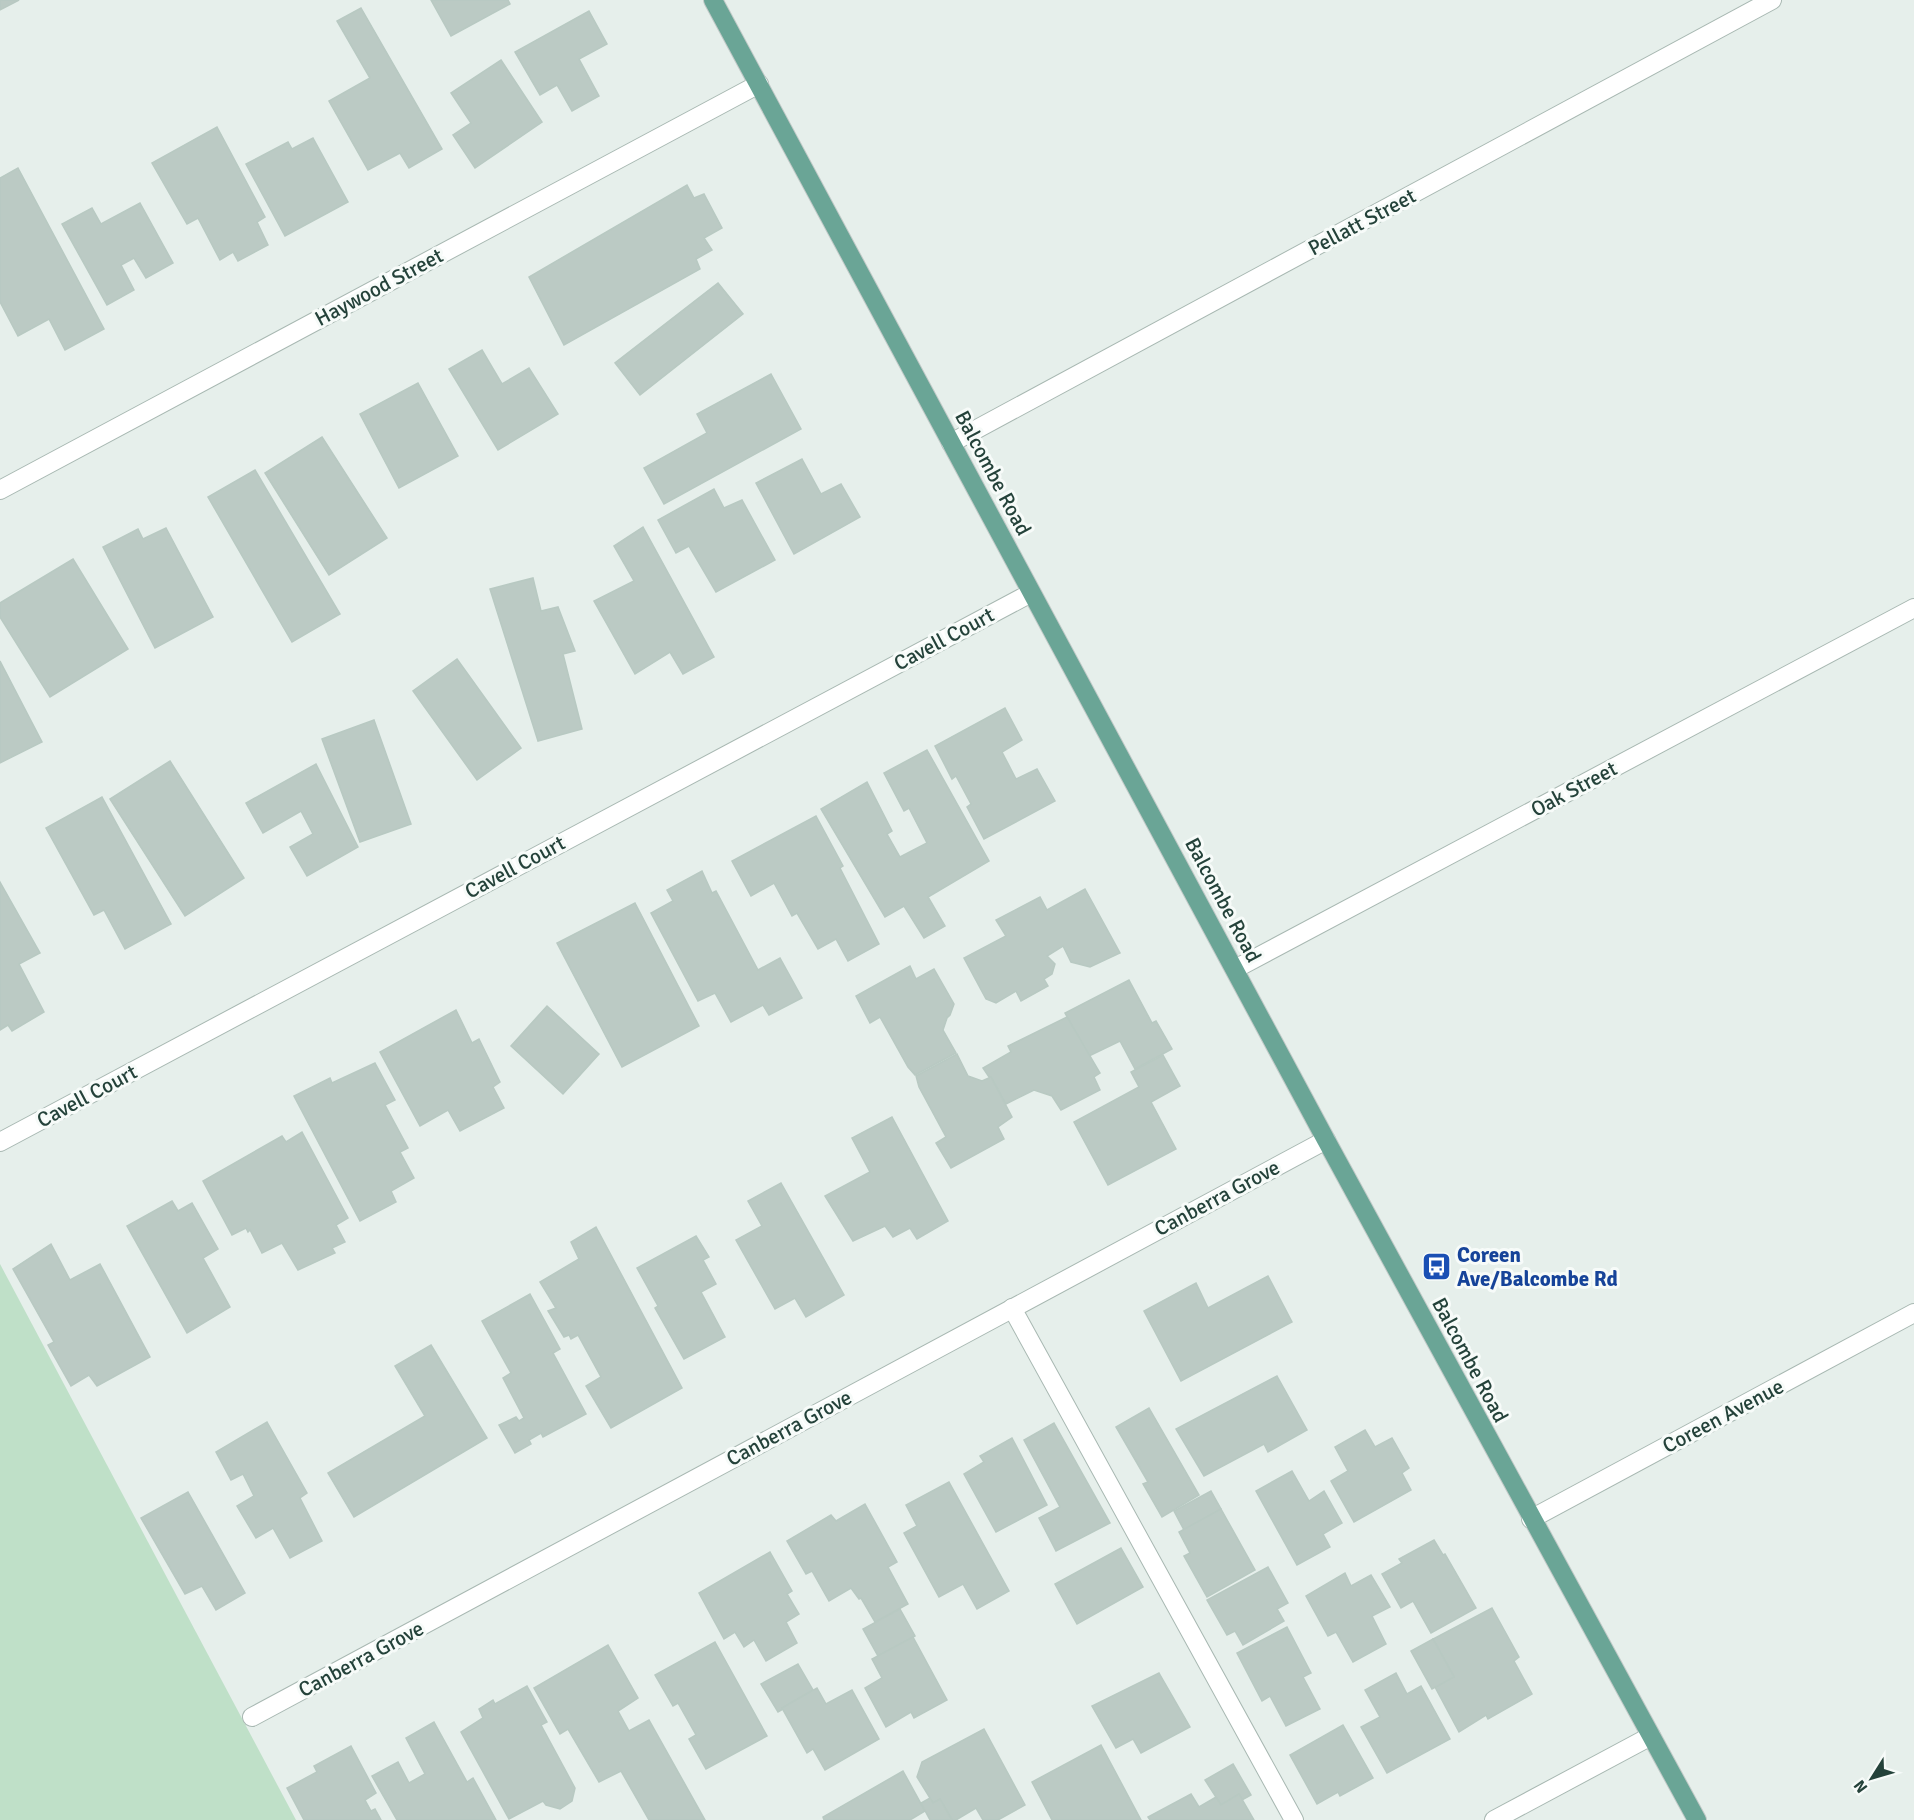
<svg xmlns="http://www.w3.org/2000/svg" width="1914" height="1820" viewBox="0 0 1914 1820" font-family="Signika,sans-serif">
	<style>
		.green { fill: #bfe0c8 }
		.building { fill: #bbcac4; stroke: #b8c9c2; stroke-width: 1.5 }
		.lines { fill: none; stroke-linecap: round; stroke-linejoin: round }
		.minor-casing { stroke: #a8b8b2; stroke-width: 20 }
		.major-casing { stroke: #c2cac8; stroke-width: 20 }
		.minor { stroke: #fff; stroke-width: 18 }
		.major { stroke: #6aa596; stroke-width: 18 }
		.labels { text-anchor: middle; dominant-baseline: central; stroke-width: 6; stroke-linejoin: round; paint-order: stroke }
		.street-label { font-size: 21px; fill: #24423a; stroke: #f7fbf9 }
		.transit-label { font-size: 21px; font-weight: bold; fill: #164399; stroke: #f7fbf9; text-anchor: start }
	</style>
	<rect width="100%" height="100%" fill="#e6efeb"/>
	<!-- green -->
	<path class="green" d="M0,1264L296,1820H0Z"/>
	<!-- building -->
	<g class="building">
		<path d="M0,0H19L0,10Z"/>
		<path d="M431,0H508L510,4L451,36Z"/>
		<path d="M361,8L442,149L409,168L400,153L368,170L329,101L370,78L337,21Z"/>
		<path d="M589,11L607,44L579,59L599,96L572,111L557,85L540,95L515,52Z"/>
		<path d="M501,60L542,122L475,168L453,135L471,123L451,93Z"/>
		<path d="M217,127L265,217L257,222L268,245L238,261L233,252L220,260L198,218L187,224L152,163Z"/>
		<path d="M313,138L348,202L285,236L246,164L288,142L292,149Z"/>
		<path d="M18,168L104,329L65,350L49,319L18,336L0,302V178Z"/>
		<path d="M687,185L694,198L704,194L722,228L704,238L712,250L696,259L700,269L564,345L529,277Z"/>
		<path d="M140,203L173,263L146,278L134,258L121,265L134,290L107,305L62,224L92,208L101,224Z"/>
		<path d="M718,283L743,314L640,395L615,363Z"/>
		<path d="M482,350L502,384L529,368L558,414L498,450L449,369Z"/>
		<path d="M771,374L801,429L664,504L644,468L707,433L697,414Z"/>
		<path d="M418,383L458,456L399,488L360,414Z"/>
		<path d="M322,437L387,538L329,575L265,473Z"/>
		<path d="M802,459L821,494L841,484L860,517L794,554L756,483Z"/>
		<path d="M255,470L340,614L292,642L208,497Z"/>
		<path d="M714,489L724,508L742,500L775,560L716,592L689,546L676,553L658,520Z"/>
		<path d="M643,527L714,657L683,674L670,652L635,674L594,601L634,581L614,546Z"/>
		<path d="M166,528L213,617L155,648L103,547L138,529L143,539Z"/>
		<path d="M73,559L128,649L50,697L0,617V603Z"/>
		<path d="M533,578L541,611L558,607L575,651L563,654L582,729L538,741L490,589Z"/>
		<path d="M457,659L521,748L477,780L413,691Z"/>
		<path d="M0,661L42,742L0,763Z"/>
		<path d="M1005,708L1022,740L1002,752L1016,779L1037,769L1055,801L984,839L967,807L971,804L956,776L952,779L935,746Z"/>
		<path d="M374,720L411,824L360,842L322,739Z"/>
		<path d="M927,750L989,861L928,897L945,926L924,938L904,906L885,917L821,809L867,782L892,831L887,834L900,857L927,843L909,808L904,811L884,773Z"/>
		<path d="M170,761L244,878L185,916L110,799Z"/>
		<path d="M316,764L358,847L307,876L290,847L313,834L301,811L263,833L246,803Z"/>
		<path d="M102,797L171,924L125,949L104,910L94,915L46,828Z"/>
		<path d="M816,816L843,866L840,868L879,944L848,961L836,939L818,949L797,913L792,916L774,883L751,896L732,861Z"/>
		<path d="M702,871L712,893L716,891L758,970L780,958L802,998L769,1015L763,1005L731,1022L715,993L698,1001L651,913L673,901L667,890Z"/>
		<path d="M0,882L40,953L19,964L44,1012L12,1031L8,1025L0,1030Z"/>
		<path d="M1085,889L1120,953L1090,967L1071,962L1063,946L1047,956L1055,964L1052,974L1044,979L1048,986L1021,1001L1016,991L996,1003L986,999L964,958L1006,936L996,920L1040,897L1047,910Z"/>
		<path d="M635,903L699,1026L622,1067L557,943Z"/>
		<path d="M910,966L916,979L934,969L954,1004L950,1015L947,1018L943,1030L956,1053L915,1075L908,1067L880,1017L870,1023L856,996Z"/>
		<path d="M1129,980L1152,1023L1156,1021L1172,1049L1135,1069L1120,1041L1089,1056L1065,1013Z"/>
		<path d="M547,1006L599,1054L563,1094L511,1046Z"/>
		<path d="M456,1010L472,1043L479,1039L500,1082L493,1087L504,1108L460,1131L448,1110L420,1126L380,1052Z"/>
		<path d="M1067,1017L1100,1073L1094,1077L1100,1090L1061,1110L1052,1096L1034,1090L1006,1104L991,1077H989L983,1068L1011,1052L1008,1046Z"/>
		<path d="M957,1054L968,1076L982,1081L991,1077L1012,1117L998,1127L1004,1139L951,1168L936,1143L946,1137L919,1087L916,1076Z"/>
		<path d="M1163,1055L1180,1086L1151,1102L1176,1149L1108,1185L1074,1122L1139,1087L1131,1072Z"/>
		<path d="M375,1063L395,1100L385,1105L408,1148L400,1152L414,1178L391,1191L396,1202L360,1221L294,1096L330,1078L332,1083Z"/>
		<path d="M892,1117L948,1221L917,1239L910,1228L893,1237L885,1226L853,1241L825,1196L870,1172L852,1138Z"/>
		<path d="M302,1132L348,1218L336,1225L345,1242L332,1248L335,1253L298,1270L282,1243L262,1253L250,1230L248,1232L246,1228L232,1235L203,1181L282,1136L286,1142Z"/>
		<path d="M781,1183L844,1295L806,1317L795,1298L775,1309L736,1240L762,1226L748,1201Z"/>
		<path d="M172,1201L178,1211L192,1203L218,1249L203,1258L230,1307L187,1333L127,1226Z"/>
		<path d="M596,1227L682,1388L611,1428L586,1386L601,1377L578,1335L571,1339L569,1335L564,1337L548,1311L556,1308L540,1282L579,1259L571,1242Z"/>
		<path d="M696,1236L709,1257L703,1260L716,1284L701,1292L725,1337L684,1359L655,1308L658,1306L637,1268Z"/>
		<path d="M51,1244L70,1280L100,1264L150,1357L97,1386L89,1375L71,1386L48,1345L54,1342L13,1269Z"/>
		<path d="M1268,1276L1292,1322L1181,1381L1144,1311L1196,1283L1208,1308Z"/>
		<path d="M530,1294L560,1349L553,1353L586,1414L543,1437L541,1433L529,1440L531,1444L515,1453L499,1425L516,1417L519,1421L524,1418L503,1378L511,1373L482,1321Z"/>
		<path d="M431,1345L487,1438L354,1517L328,1473L425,1416L395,1366Z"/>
		<path d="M1277,1376L1307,1430L1268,1452L1264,1444L1204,1476L1176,1429Z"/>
		<path d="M1149,1408L1199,1495L1162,1517L1143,1484L1148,1482L1116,1427Z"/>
		<path d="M267,1422L307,1493L300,1498L322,1541L290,1558L273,1528L256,1538L237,1506L254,1496L243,1474L231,1480L216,1452Z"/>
		<path d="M1054,1423L1110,1523L1056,1551L1039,1518L1060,1507L1024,1440Z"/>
		<path d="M1365,1430L1375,1447L1392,1438L1409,1468L1402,1473L1411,1490L1354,1522L1331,1481L1348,1471L1335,1447Z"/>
		<path d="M1012,1438L1047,1505L996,1532L964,1474L984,1462L980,1456Z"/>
		<path d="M1292,1471L1309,1501L1324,1491L1342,1523L1323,1534L1330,1547L1297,1565L1256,1491Z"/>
		<path d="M949,1482L1009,1591L977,1609L963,1584L939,1597L904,1533L917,1526L906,1505Z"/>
		<path d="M1211,1491L1221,1509L1184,1530L1174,1511Z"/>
		<path d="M188,1492L245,1593L216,1610L202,1586L185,1594L141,1518Z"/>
		<path d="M865,1504L897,1562L888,1567L908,1604L875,1622L861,1598L859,1599L851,1588L829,1601L812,1571L806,1574L787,1541L831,1515L836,1521Z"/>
		<path d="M1221,1509L1255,1570L1207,1597L1184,1556L1190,1553L1179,1532Z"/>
		<path d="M1434,1540L1443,1555L1445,1554L1476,1608L1431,1633L1413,1601L1401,1608L1382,1574L1402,1563L1399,1559Z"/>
		<path d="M1121,1548L1143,1587L1077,1624L1055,1584Z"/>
		<path d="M770,1552L792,1591L787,1594L799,1614L786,1622L797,1643L766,1661L754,1640L744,1647L735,1632L724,1639L699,1593Z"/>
		<path d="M1268,1567L1288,1603L1277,1609L1284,1621L1243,1645L1235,1631L1227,1635L1207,1600Z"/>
		<path d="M1345,1573L1351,1586L1371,1575L1390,1607L1372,1616L1386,1644L1353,1662L1336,1632L1328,1636L1306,1596Z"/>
		<path d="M1492,1608L1519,1657L1514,1661L1532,1694L1488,1719L1486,1715L1459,1732L1435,1687L1454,1677L1433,1639Z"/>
		<path d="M900,1609L915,1636L878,1656L863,1629Z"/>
		<path d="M1287,1627L1311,1673L1303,1677L1320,1709L1286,1726L1270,1696L1262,1701L1237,1653Z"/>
		<path d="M913,1637L947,1700L914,1718L911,1712L886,1727L865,1688L882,1678L872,1659Z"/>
		<path d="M1433,1639L1454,1677L1432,1689L1411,1651Z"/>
		<path d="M715,1642L767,1736L706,1769L689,1739L696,1735L678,1703L673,1706L655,1675Z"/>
		<path d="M608,1645L638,1698L618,1711L629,1731L649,1720L705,1820H649L621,1771L599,1782L568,1729L560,1734L534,1688Z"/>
		<path d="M798,1664L813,1690L782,1708L783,1709L778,1712L761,1684Z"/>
		<path d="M1159,1673L1190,1727L1141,1753L1133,1739L1116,1748L1092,1706Z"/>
		<path d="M1396,1673L1407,1694L1421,1686L1450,1739L1387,1773L1361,1727L1380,1717L1365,1690Z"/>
		<path d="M527,1686L547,1722L541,1725L575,1788L572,1801L560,1809L546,1805L543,1801L509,1819L461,1732L483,1718L479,1709L493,1700L495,1704Z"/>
		<path d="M817,1688L826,1704L852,1690L879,1739L825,1770L813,1749L807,1753L782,1708Z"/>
		<path d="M434,1722L467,1782L473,1778L496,1820H397L372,1776L398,1762L409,1783L425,1774L406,1738Z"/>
		<path d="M1343,1725L1373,1778L1340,1796L1338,1792L1317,1804L1290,1755Z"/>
		<path d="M984,1729L1025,1805L998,1820H983L976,1808L956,1820H952L940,1799L933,1803L917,1777L922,1762Z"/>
		<path d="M1101,1745L1141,1820H1052L1032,1782Z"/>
		<path d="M351,1746L376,1793L365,1800L371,1811L375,1809L381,1820H304L287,1788L317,1772L314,1766Z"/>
		<path d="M1233,1764L1251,1795L1242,1800L1239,1794L1221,1805L1205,1780Z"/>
		<path d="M903,1771L925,1811L910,1820H824L823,1817Z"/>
		<path d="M1191,1794L1199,1807L1216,1797L1221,1805L1239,1794L1254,1820H1150L1148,1817Z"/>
		<path d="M930,1798L933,1803L940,1799L952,1820H930L921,1803Z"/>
	</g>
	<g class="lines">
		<defs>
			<g id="minor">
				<path d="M951,443L1772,0"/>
				<path d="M0,490L759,84"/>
				<path d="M1235,969L1914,608"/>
				<path d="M0,1142L1031,593"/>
				<path d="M1012,1308L1294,1820"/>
				<path d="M1531,1519L1914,1313"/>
				<path d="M252,1717L1326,1140"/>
				<path d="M1494,1820L1651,1736"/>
			</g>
			<path id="major" d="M713,0L1326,1140L1697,1820"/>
		</defs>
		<!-- minor casing -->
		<use href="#minor" class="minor-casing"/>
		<!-- major casing -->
		<use href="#major" class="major-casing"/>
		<!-- minor -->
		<use href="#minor" class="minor"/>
		<!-- major -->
		<use href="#major" class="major"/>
	</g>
	<!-- icons -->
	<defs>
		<symbol id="bus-square" viewBox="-11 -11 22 22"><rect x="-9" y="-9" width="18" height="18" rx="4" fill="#1a4fb4" stroke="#f7fbf9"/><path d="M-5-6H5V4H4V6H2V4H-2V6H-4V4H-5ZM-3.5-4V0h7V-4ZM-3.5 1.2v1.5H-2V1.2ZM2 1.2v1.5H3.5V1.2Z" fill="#fff"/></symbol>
	</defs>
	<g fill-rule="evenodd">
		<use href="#bus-square" x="1420" y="1250" width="33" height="33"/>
	</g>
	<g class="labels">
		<!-- street labels -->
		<g class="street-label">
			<text transform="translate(1362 222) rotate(-28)">Pellatt Street</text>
			<text transform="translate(379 287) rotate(-28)">Haywood Street</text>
			<text transform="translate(993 473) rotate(62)">Balcombe Road</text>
			<text transform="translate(944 639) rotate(-28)">Cavell Court</text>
			<text transform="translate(1574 789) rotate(-28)">Oak Street</text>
			<text transform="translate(515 867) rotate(-28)">Cavell Court</text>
			<text transform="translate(1223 900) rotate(62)">Balcombe Road</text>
			<text transform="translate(87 1096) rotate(-28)">Cavell Court</text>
			<text transform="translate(1217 1198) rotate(-28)">Canberra Grove</text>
			<text transform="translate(1470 1360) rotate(62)">Balcombe Road</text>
			<text transform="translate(1723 1416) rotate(-28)">Coreen Avenue</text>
			<text transform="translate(789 1428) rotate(-28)">Canberra Grove</text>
			<text transform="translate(361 1659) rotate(-28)">Canberra Grove</text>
		</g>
		<!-- transit labels -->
		<g class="transit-label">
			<text x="1457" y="1255">Coreen<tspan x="1457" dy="24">Ave/Balcombe Rd</tspan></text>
		</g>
	</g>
	<!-- north arrow -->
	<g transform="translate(1872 1778) rotate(233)" stroke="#f7fbf9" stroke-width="4.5" paint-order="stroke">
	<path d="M0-4.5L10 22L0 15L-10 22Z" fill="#24423a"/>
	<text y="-9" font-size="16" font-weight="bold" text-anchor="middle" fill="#24423a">N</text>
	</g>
</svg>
